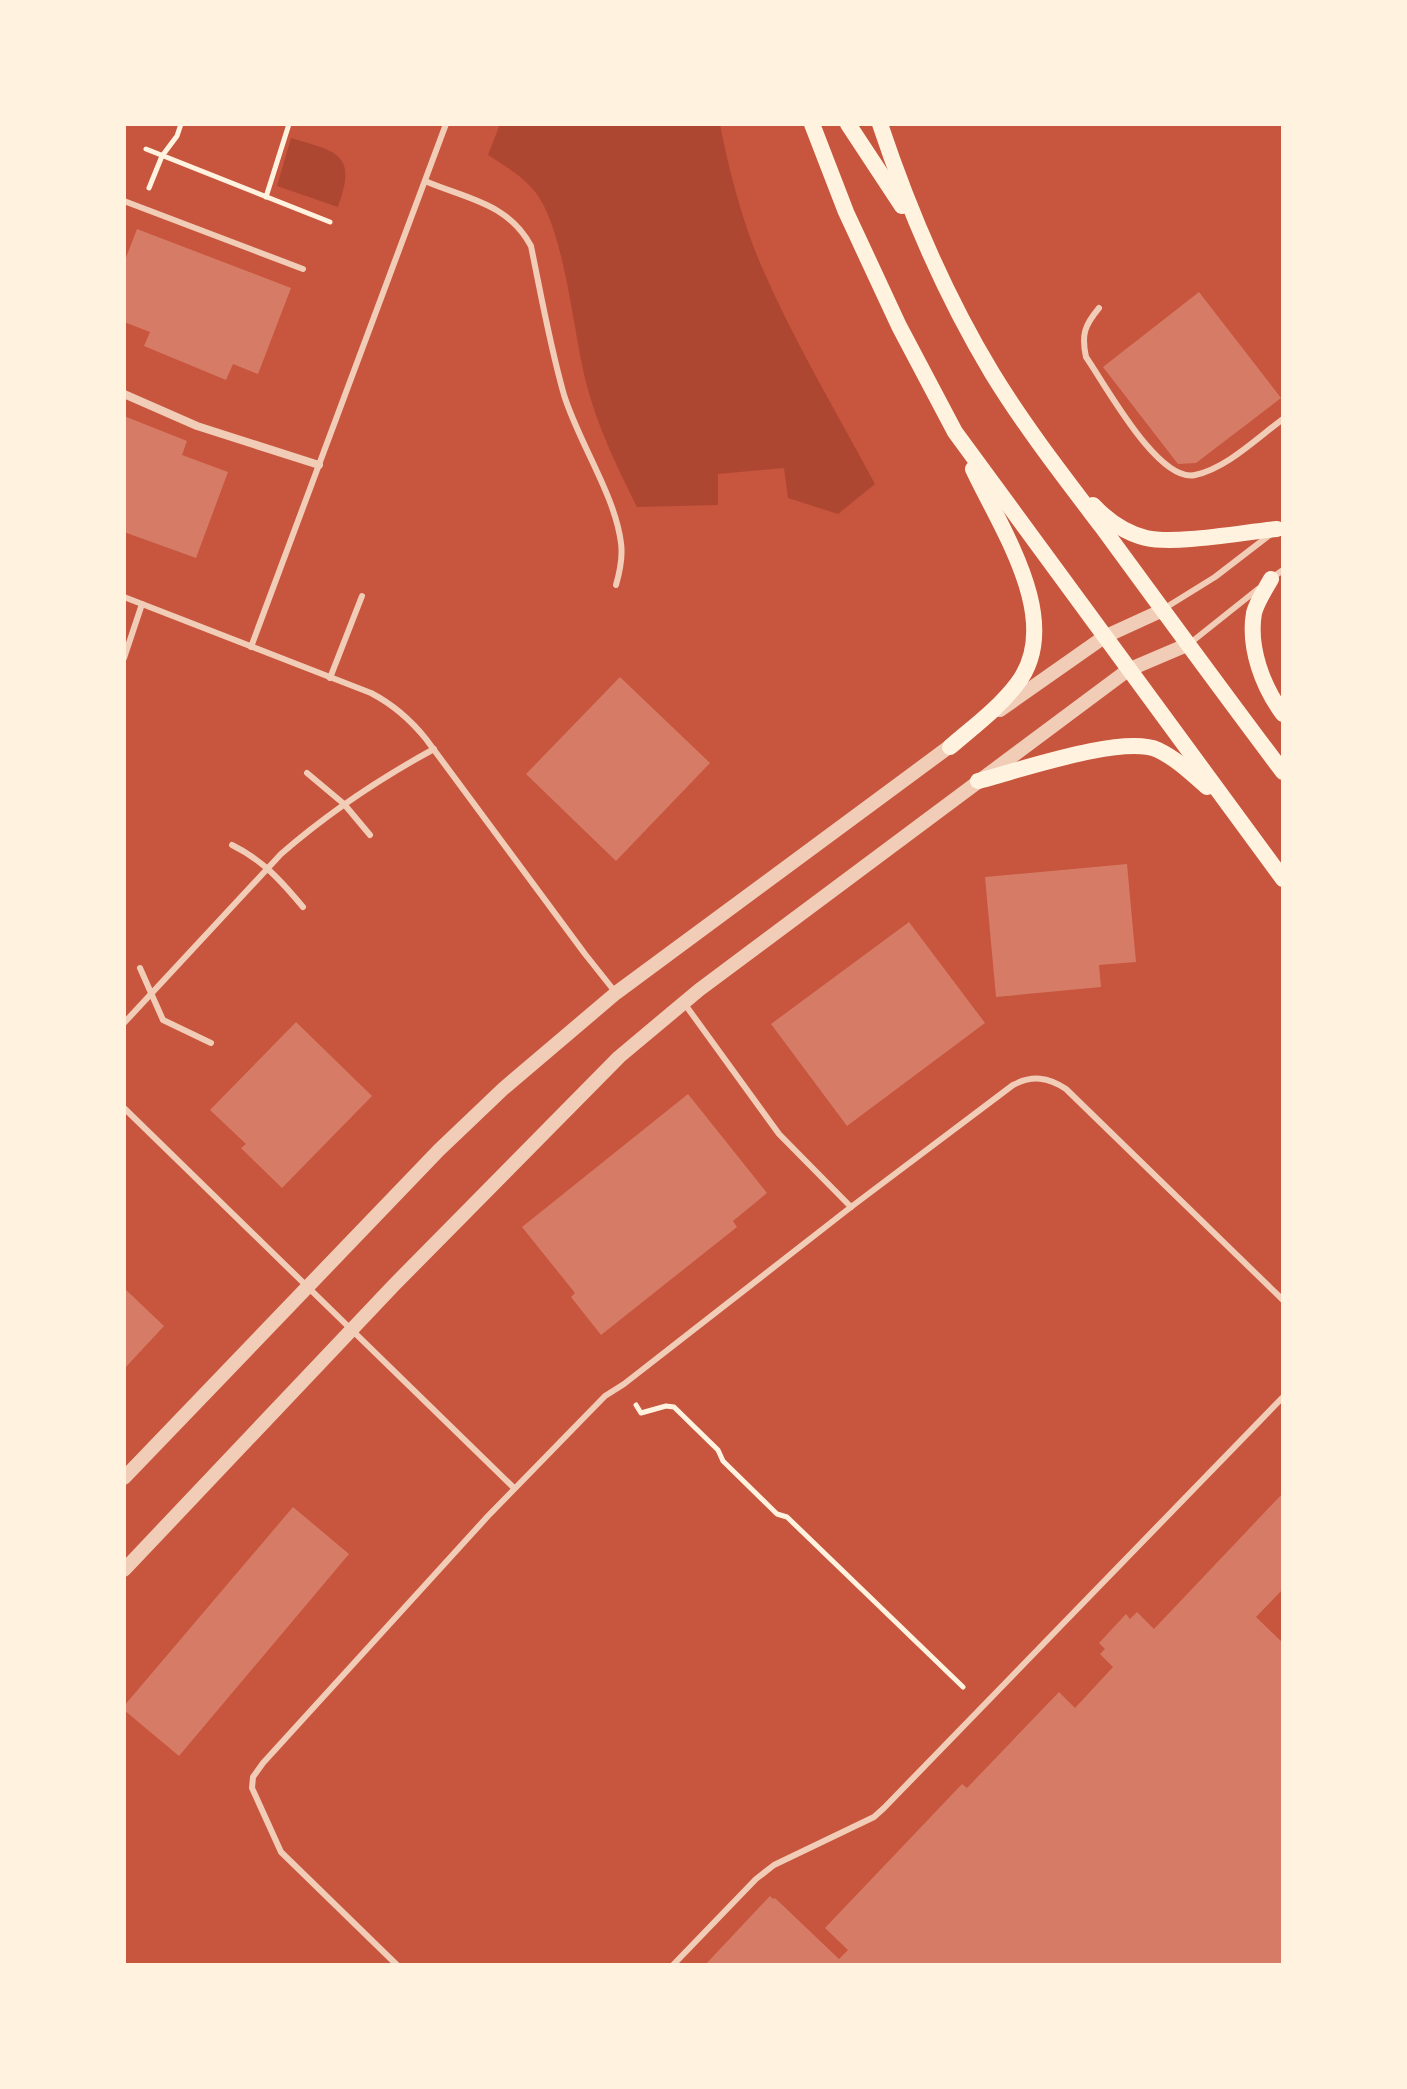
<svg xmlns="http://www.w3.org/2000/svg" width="1407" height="2089" viewBox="0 0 1407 2089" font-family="Lato,sans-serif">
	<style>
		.green { fill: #ae4732 }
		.building { fill: #d67c66 }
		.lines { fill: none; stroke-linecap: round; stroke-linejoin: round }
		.path { stroke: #fff3e0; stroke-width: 5 }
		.service { stroke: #f1ccb7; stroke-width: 6 }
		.minor { stroke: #f1ccb7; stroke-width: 8 }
		.tertiary { stroke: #f1ccb7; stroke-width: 14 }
		.secondary { stroke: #fff3e0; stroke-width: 16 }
	</style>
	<rect width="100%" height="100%" fill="#c8553d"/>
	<!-- green -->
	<g class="green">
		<path d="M500,124H720C728,166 739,208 754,248C787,330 834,407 875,484L838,514L788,498L784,468L718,474V505L637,507C617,467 597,426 586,382C573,331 565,232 536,193C523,176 505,166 488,155Z"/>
		<path d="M291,138C337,152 358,153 338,207L277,186Z"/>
	</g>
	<!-- building -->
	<g class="building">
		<path d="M137,229L291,288L258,374L233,364L226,380L144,346L150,332L124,322V263Z"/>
		<path d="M1199,292L1281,398L1196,463L1178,464L1103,367Z"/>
		<path d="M124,416L187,441L182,455L228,472L196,558L124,532Z"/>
		<path d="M620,677L710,763L616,861L526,774Z"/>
		<path d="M1127,864L1136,962L1099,965L1101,987L996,997L985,877Z"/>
		<path d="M909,922L985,1023L847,1126L771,1024Z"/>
		<path d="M296,1022L372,1096L282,1188L241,1148L246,1144L210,1110Z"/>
		<path d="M688,1094L767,1193L733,1221L737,1227L601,1335L571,1297L575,1293L522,1227Z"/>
		<path d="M124,1288L164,1326L124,1369Z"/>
		<path d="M1283,1493V1589L1256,1617L1283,1643V1965H705L770,1896L773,1899L775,1898L839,1959L848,1950L825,1928L962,1784L967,1788L1059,1692L1075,1708L1113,1667L1100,1654L1105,1649L1099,1643L1126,1614L1130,1619L1137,1612L1154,1629Z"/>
		<path d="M293,1507L349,1554L179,1756L124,1710V1706Z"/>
	</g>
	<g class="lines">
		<!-- path -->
		<g class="path">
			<path d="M146,149L330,222"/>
			<path d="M149,188L162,156L177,136L181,124"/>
			<path d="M266,197L289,124"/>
			<path d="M636,1405L641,1413L666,1406L674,1407L718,1450L723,1461L777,1514L787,1517L963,1687"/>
		</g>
		<!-- service -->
		<g class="service">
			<path d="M425,181C467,199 508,203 531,246C541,295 550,346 564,395C579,443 615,495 621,543C623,557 620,571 616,585"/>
			<path d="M124,201L303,269"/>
			<path d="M1099,308C1085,325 1081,334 1086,357C1105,384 1158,483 1195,475C1227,468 1257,438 1283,419"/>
			<path d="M1273,577L1283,570"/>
			<path d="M124,597L371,693C394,705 410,719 426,739L585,954L616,993"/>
			<path d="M1165,608L1215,577L1271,534"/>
			<path d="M1189,644L1258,589"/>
			<path d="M251,647L446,124"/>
			<path d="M124,658L142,604"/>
			<path d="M330,678L362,596"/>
			<path d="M307,773L344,804L370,835"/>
			<path d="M232,845C263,860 282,882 303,907"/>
			<path d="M140,968L163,1020L211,1043"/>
			<path d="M684,1003L779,1134L851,1207"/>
			<path d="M124,1023L281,854C328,813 379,779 434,749"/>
			<path d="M124,1108L514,1488"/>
			<path d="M397,1965L281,1852L252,1788L253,1777L263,1763L488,1516L605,1396L624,1384L851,1207L1013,1085C1032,1075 1048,1077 1066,1089L1283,1300"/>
			<path d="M673,1965L756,1879L774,1865L874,1817L884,1808L1283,1397"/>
		</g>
		<!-- minor -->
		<path class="minor" d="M124,394L197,426L319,465"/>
		<!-- tertiary -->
		<g class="tertiary">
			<path d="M1000,710L1104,637L1163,610"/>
			<path d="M124,1478L439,1150L503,1089L616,993L957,741"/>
			<path d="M124,1570L394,1285L619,1057L699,990L1128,670L1189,644"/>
		</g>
		<!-- secondary -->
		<g class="secondary">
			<path d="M812,124L846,212L899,326L955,432L1283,879"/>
			<path d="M848,124L902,206"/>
			<path d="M880,124C909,211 945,295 992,373C1025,427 1064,477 1102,527C1162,609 1222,691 1283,772"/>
			<path d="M1093,505C1107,520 1126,533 1146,538C1176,545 1244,532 1277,529"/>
			<path d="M1271,579C1265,590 1257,601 1254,613C1248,648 1263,687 1283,714"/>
			<path d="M950,747C973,727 999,708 1017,684C1065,622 1001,529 973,469"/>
			<path d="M978,781C1018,771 1123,734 1158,750C1177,759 1192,774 1207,787"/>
		</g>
	</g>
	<!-- border -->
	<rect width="1407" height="2089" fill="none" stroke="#fff3e0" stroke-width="252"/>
</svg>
